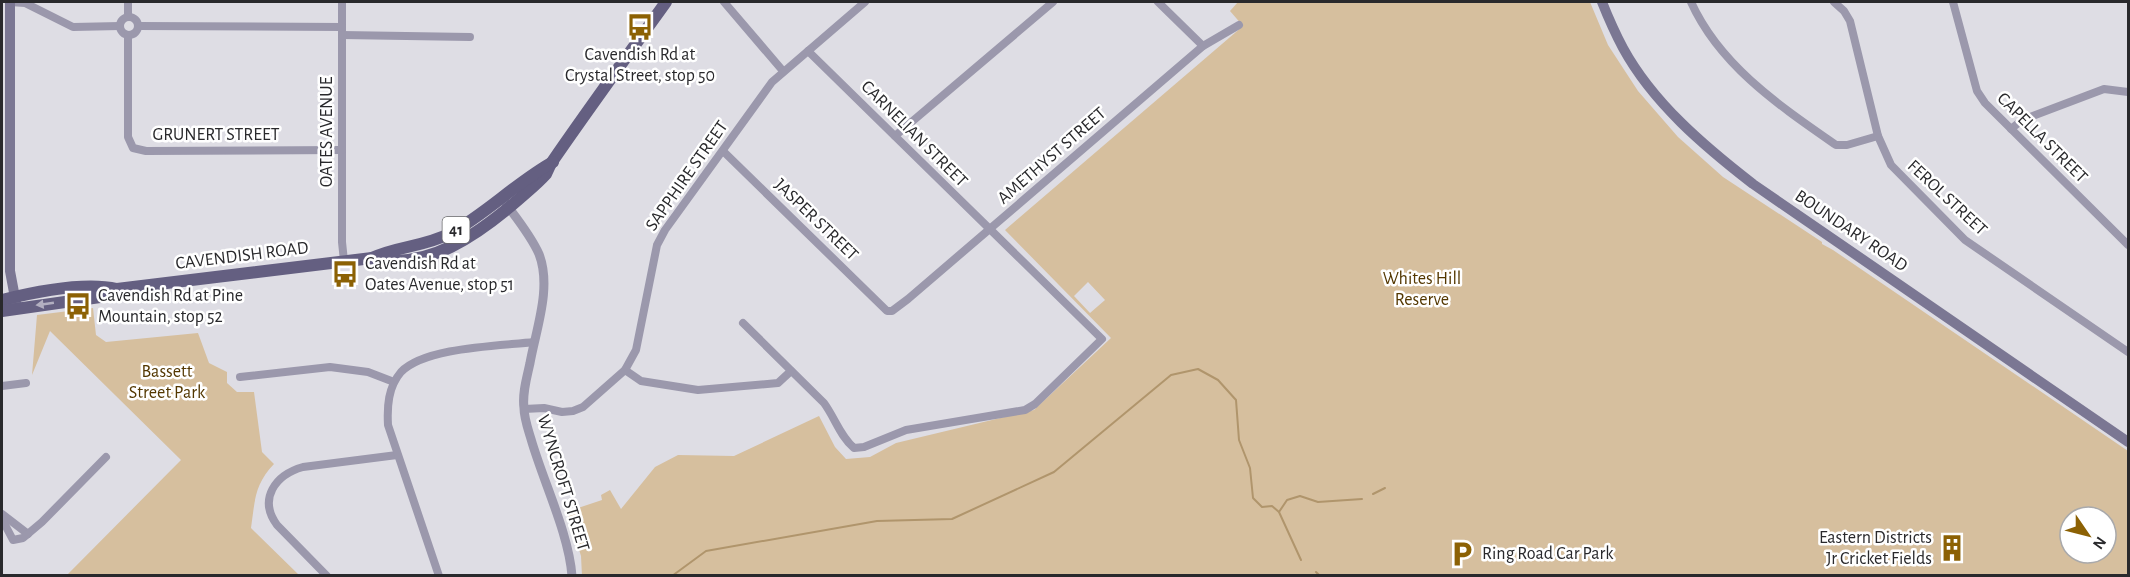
<svg xmlns="http://www.w3.org/2000/svg" width="2130" height="577" viewBox="0 0 2130 577" font-family="'Alegreya Sans',sans-serif">
	<style>
		.green { fill: #d6bf9e; fill-rule: evenodd }
		.lines { fill: none; stroke-linecap: round; stroke-linejoin: round }
		.stream { stroke: #b0956c; stroke-width: 2 }
		.minor { stroke: #9b98ac; stroke-width: 8 }
		.tertiary { stroke: #9b98ac; stroke-width: 9 }
		.secondary { stroke: #7b7793; stroke-width: 10 }
		.primary { stroke: #645f81; stroke-width: 12 }
		.oneway { fill: #b2afc0 }
		.labels { text-anchor: middle; dominant-baseline: central; stroke-width: 5; stroke-linejoin: round; paint-order: stroke }
		.shield { fill: #fff; stroke: #69696b; stroke-width: 1.5 }
		.shield-label { font-size: 16px; font-weight: bold; fill: #29292c }
		.poi-label { font-size: 18px; fill: #29292c; stroke: #fff; text-anchor: start }
		.street-label { font-size: 18px; fill: #29292c; stroke: #fff }
		.park-label { font-size: 18px; fill: #533700; stroke: #fff }
	</style>
	<rect width="100%" height="100%" fill="#dedde4"/>
	<!-- green -->
	<g class="green">
		<path d="M1238,2H1590L1608,45L1638,91L1678,137L1723,177L1822,242V244L1833,250L2128,451V576H582L581,556L568,514L578,508L602,500L601,495L610,490L621,509L655,467L678,455L734,456L819,416L835,447L846,459L870,457L896,443L1034,410L1111,338L1005,230L1243,26L1230,11ZM1088,282L1105,300L1090,313L1074,296ZM2070,517H2106V553H2070Z"/>
		<path d="M93,308L96,335L106,342L198,333L209,363L227,372V383L237,392H254L262,452L274,464C254,485 255,501 251,528L299,575H67L181,460L50,331L32,375L37,315Z"/>
	</g>
	<g class="lines">
		<!-- stream -->
		<g class="stream">
			<path d="M1373,494L1385,488"/>
			<path d="M1279,512L1287,500L1300,496L1318,502L1362,499"/>
			<path d="M1316,572L1320,576"/>
			<path d="M672,576L706,551L877,521L952,519L1054,472L1171,375L1198,369L1218,380L1236,400L1239,440L1250,468L1253,498L1262,507L1272,506L1279,512L1301,560"/>
		</g>
		<!-- minor -->
		<g class="minor">
			<path d="M10,2L25,3L73,27L120,26"/>
			<path d="M342,2V242L344,261"/>
			<path d="M724,2L783,71"/>
			<path d="M1158,2L1203,46"/>
			<path d="M1691,2C1720,66 1780,106 1836,145H1847L1878,136"/>
			<path d="M1834,2L1844,11L1850,21L1878,136L1891,165L1965,240L2128,352"/>
			<path d="M1953,2L1977,91L1985,103L2128,245"/>
			<path d="M128,17V2"/>
			<circle cx="129" cy="26" r="9"/>
			<path d="M138,26L342,27"/>
			<path d="M128,35V137L133,148L146,151L342,150"/>
			<path d="M342,35L470,37"/>
			<path d="M2011,129L2022,120L2104,89L2128,92"/>
			<path d="M895,136L1053,2"/>
			<path d="M723,151L887,311H892L908,299L1203,46L1239,25"/>
			<path d="M743,323L824,403C835,418 840,436 854,448L864,447L906,430L1025,410L1035,404L1102,339L808,51"/>
			<path d="M625,370L641,381L698,390L778,383L791,371"/>
			<path d="M240,377L330,367L368,372L394,382"/>
			<path d="M2,386L26,383"/>
			<path d="M524,409L544,408L562,412L573,411L583,407L625,370L636,350L657,245L665,230L772,82L865,2"/>
			<path d="M2,514L28,534"/>
			<path d="M2,519L13,540L23,538L42,522L106,457"/>
			<path d="M327,576L277,525C258,499 275,475 303,467L397,455"/>
			<path d="M439,576L388,425C387,407 388,387 401,372C425,347 499,346 534,342"/>
		</g>
		<!-- tertiary -->
		<path class="tertiary" d="M506,204C518,220 531,236 539,254C552,288 536,329 530,363C527,377 522,393 524,408C524,418 528,429 531,439C543,481 569,534 572,576"/>
		<!-- secondary -->
		<g class="secondary">
			<path d="M10,2V271L16,303"/>
			<path d="M1602,2C1608,17 1615,33 1623,48C1653,103 1704,146 1753,184L2128,442"/>
		</g>
		<!-- primary -->
		<g class="primary">
			<path d="M372,258C427,272 480,233 519,199C528,191 538,183 546,174C548,170 550,165 552,162C589,108 628,55 666,2"/>
			<path d="M2,300C34,292 85,282 117,289L372,258C397,246 424,247 451,233C487,213 517,182 553,162"/>
			<path d="M2,311L100,297L117,289"/>
		</g>
	</g>
	<!-- one-way arrows -->
	<defs><path id="oneway-solid" d="M-6-.8H1V-3.2L6.5 0L1 3.2V.8H-6Z" transform="scale(1.5)"/></defs>
	<use class="oneway" href="#oneway-solid" transform="translate(45 304) rotate(172)"/>
	<!-- icons -->
	<defs>
		<symbol id="bus-bare" viewBox="-9 -9 18 18"><path d="M-5-6H5V4H4V6H2V4H-2V6H-4V4H-5ZM-3.5-4V0h7V-4ZM-3.5 1.2v1.5H-2V1.2ZM2 1.2v1.5H3.5V1.2Z" fill="#8c6104" stroke="#fff" stroke-width="2.5" paint-order="stroke"/></symbol>
		<symbol id="building-bare" viewBox="-9 -9 18 18"><path d="M-4-6H4V6H1V3H-1V6H-4ZM-2.5-4.3h1.7v1.8h-1.7ZM.8-4.3h1.7v1.8H.8ZM-2.5-1h1.7V.8h-1.7ZM.8-1h1.7V.8H.8Z" fill="#8c6104" stroke="#fff" stroke-width="2.5" paint-order="stroke"/></symbol>
		<symbol id="parking-bare" viewBox="-9 -9 18 18"><path d="M-3.5-5.5H1a3.5 3.5 0 0 1 0 7H-1V5.5H-3.5ZM-1-3.4V-.6H.8a1.4 1.4 0 0 0 0-2.8Z" fill="#8c6104" stroke="#fff" stroke-width="2.5" paint-order="stroke"/></symbol>
	</defs>
	<g fill-rule="evenodd">
		<use href="#bus-bare" x="621" y="8" width="38" height="38"/>
		<use href="#bus-bare" x="326" y="255" width="38" height="38"/>
		<use href="#bus-bare" x="59" y="287" width="38" height="38"/>
		<use href="#building-bare" x="1933" y="529" width="38" height="38"/>
		<use href="#parking-bare" x="1443" y="535" width="38" height="38"/>
	</g>
	<g class="labels">
		<!-- shield labels -->
		<rect class="shield" x="442.5" y="217" width="27" height="26" rx="4.5"/>
		<g class="shield-label">
			<text x="456" y="230">41</text>
		</g>
		<!-- poi labels -->
		<g class="poi-label">
			<text x="640" y="55" text-anchor="middle">Cavendish Rd at<tspan x="640" dy="21">Crystal Street, stop 50</tspan></text>
			<text x="365" y="264">Cavendish Rd at<tspan x="365" dy="21">Oates Avenue, stop 51</tspan></text>
			<text x="98" y="296">Cavendish Rd at Pine<tspan x="98" dy="21">Mountain, stop 52</tspan></text>
			<text x="1932" y="538" text-anchor="end">Eastern Districts<tspan x="1932" dy="21">Jr Cricket Fields</tspan></text>
			<text x="1482" y="554">Ring Road Car Park</text>
		</g>
		<!-- street labels -->
		<g class="street-label">
			<text transform="translate(327 132) rotate(-90)">OATES AVENUE</text>
			<text transform="translate(914 134) rotate(45)">CARNELIAN STREET</text>
			<text x="216" y="135">GRUNERT STREET</text>
			<text transform="translate(2042 138) rotate(45)">CAPELLA STREET</text>
			<text transform="translate(1052 156) rotate(-41)">AMETHYST STREET</text>
			<text transform="translate(687 176) rotate(-55)">SAPPHIRE STREET</text>
			<text transform="translate(1947 198) rotate(43)">FEROL STREET</text>
			<text transform="translate(816 220) rotate(44)">JASPER STREET</text>
			<text transform="translate(1851 231) rotate(34)">BOUNDARY ROAD</text>
			<text transform="translate(242 256) rotate(-7)">CAVENDISH ROAD</text>
			<text transform="translate(563 483) rotate(73)">WYNCROFT STREET</text>
		</g>
		<!-- park labels -->
		<g class="park-label">
			<text x="1422" y="279">Whites Hill<tspan x="1422" dy="21">Reserve</tspan></text>
			<text x="167" y="372">Bassett<tspan x="167" dy="21">Street Park</tspan></text>
		</g>
	</g>
	<!-- border -->
	<rect width="2130" height="577" fill="none" stroke="#29292c" stroke-width="6"/>
	<!-- north arrow -->
	<g transform="translate(2088 535) rotate(125)"><circle r="28" fill="#ffffff" stroke="#a9a9ab" stroke-width="1.5"/>
	<path d="M0-4.5L10 22L0 15L-10 22Z" fill="#8c6104"/>
	<text y="-9" font-size="16" font-weight="bold" text-anchor="middle" fill="#29292c">N</text>
	</g>
</svg>
